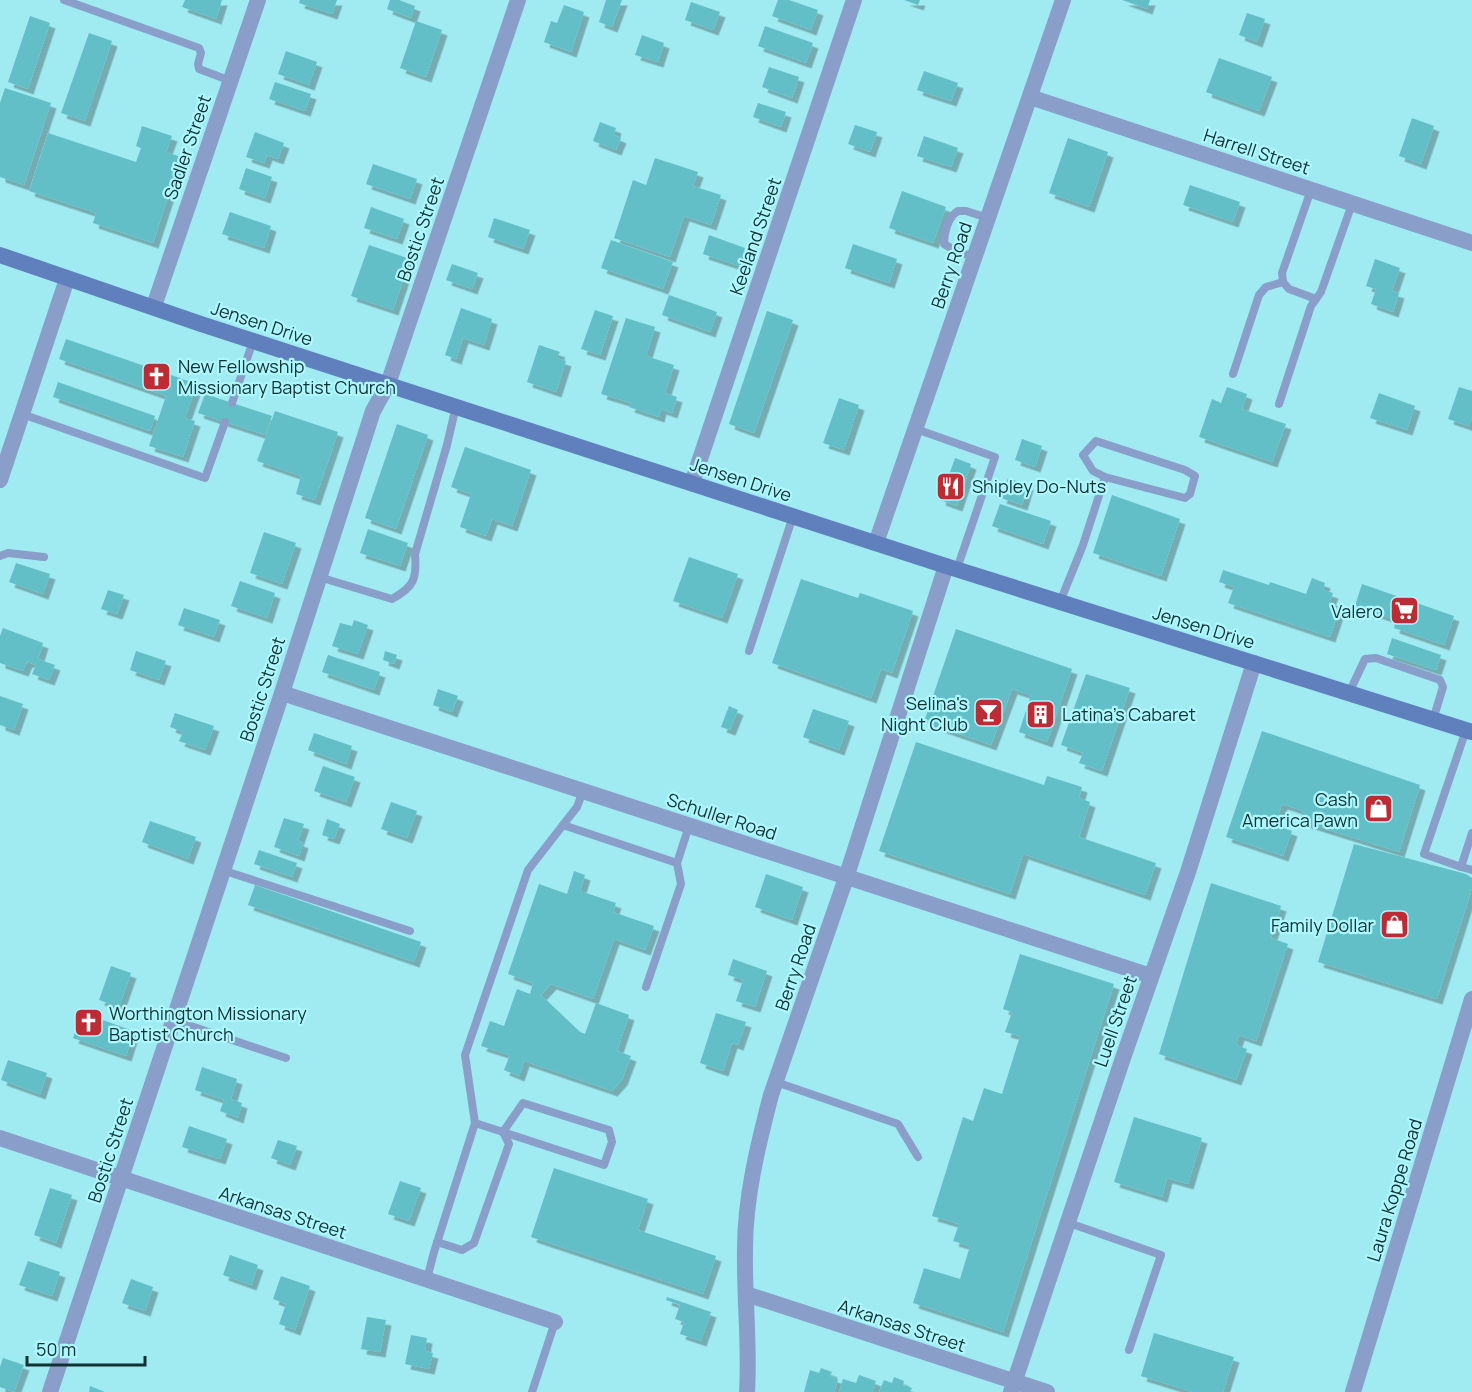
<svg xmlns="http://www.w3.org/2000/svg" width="1472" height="1392" viewBox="0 0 1472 1392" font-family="Manrope,sans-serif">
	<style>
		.building { fill: #63bfc7; filter: url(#shadow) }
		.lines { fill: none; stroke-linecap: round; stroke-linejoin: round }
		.service { stroke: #899ec8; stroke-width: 8 }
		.minor { stroke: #899ec8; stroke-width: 16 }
		.tertiary { stroke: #899ec8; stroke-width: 16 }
		.secondary { stroke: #6080bd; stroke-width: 16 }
		.labels { text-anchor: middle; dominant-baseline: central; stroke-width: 4.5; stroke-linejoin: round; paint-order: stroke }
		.street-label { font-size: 18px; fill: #123134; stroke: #adf8fe }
		.poi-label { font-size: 18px; fill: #123134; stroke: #adf8fe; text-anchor: start }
	</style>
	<defs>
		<filter id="shadow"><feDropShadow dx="5.5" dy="5.5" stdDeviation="0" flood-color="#0004"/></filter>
	</defs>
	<rect width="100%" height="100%" fill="#a0eaf1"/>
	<!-- building -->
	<g class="building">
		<path d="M185,0H222L216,19L182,7Z"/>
		<path d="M300,0H337L332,14L299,3Z"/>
		<path d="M390,0H399L415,6L411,18L387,9Z"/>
		<path d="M606,0H622L612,27L599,22Z"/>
		<path d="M778,0H789L818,10L811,30L772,16Z"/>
		<path d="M904,0H920L918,5Z"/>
		<path d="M1122,0H1150L1147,9Z"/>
		<path d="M691,2L720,12L713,30L685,20Z"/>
		<path d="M564,5L584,12L571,52L544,42L551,21L557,23Z"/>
		<path d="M1247,13L1265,19L1257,42L1239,35Z"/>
		<path d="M30,16L50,23L28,89L8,82Z"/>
		<path d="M416,21L442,30L426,77L400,68Z"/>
		<path d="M765,26L813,43L806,63L758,46Z"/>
		<path d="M89,33L112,41L85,121L61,113Z"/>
		<path d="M642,35L664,43L658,62L635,55Z"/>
		<path d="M286,51L317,62L309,85L278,74Z"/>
		<path d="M1219,58L1272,77L1259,111L1206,92Z"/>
		<path d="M769,67L799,77L792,98L762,87Z"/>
		<path d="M924,71L958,83L951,101L917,90Z"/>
		<path d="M275,82L311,94L305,111L269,99Z"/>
		<path d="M5,88L51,103L24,185L0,177V103Z"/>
		<path d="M758,103L786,112L781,127L753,117Z"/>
		<path d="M1412,118L1434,126L1421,164L1399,156Z"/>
		<path d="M600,122L616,128L614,135L621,138L616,150L593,141Z"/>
		<path d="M855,125L877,132L870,152L848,144Z"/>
		<path d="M142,126L172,136L166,152L181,157L153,243L93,223L96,213L29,191L48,133L136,162L141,148L136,146Z"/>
		<path d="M255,132L284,143L278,159L267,155L264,163L246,157Z"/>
		<path d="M924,136L958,148L951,167L917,156Z"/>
		<path d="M1068,138L1108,152L1089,207L1049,193Z"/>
		<path d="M655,158L698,172L693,186L721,195L711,225L684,216L670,257L614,238L633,180L646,185Z"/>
		<path d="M373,164L417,179L410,199L366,184Z"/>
		<path d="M246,168L272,177L265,198L239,189Z"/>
		<path d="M1190,185L1240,202L1233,222L1183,205Z"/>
		<path d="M902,191L946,207L933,243L889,228Z"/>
		<path d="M371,207L404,219L397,239L364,228Z"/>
		<path d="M230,212L271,226L264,248L222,234Z"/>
		<path d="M494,218L530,230L523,249L488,237Z"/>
		<path d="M709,235L745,248L739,266L703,254Z"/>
		<path d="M611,240L673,262L663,289L601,268Z"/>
		<path d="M853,244L897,259L889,283L845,268Z"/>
		<path d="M369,245L410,259L393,310L351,296Z"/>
		<path d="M1375,259L1400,268L1392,291L1399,293L1393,312L1371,304L1376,289L1366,286Z"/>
		<path d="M452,264L478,273L472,289L446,280Z"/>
		<path d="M669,295L717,312L710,332L662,315Z"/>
		<path d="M461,308L492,319L484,345L463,338L456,359L445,355Z"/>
		<path d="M595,310L613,316L600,355L581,349Z"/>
		<path d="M767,311L793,320L754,433L729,424Z"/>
		<path d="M626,318L655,327L646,356L674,365L665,393L677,397L672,413L661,409L659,417L629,407L631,403L601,394Z"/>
		<path d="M66,339L197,384L185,418L195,421L183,457L149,446L166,396L59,359Z"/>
		<path d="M539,345L560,352L557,358L566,361L556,392L527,382Z"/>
		<path d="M58,382L155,416L150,431L53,397Z"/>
		<path d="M1227,387L1247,394L1242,409L1286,424L1272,462L1199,437L1212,399L1221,403Z"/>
		<path d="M1459,387L1472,391V417L1469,426L1448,419Z"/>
		<path d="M1379,393L1415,406L1407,430L1370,418Z"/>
		<path d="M205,394L272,416L265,435L198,413Z"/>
		<path d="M839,398L859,405L844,450L823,443Z"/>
		<path d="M275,411L338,432L315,500L296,494L301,476L257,461Z"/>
		<path d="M397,424L428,435L396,529L365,518Z"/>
		<path d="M1022,439L1042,446L1035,467L1015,460Z"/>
		<path d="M465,447L531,470L512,526L492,519L486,536L460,527L471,494L451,487Z"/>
		<path d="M955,458L971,464L957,506L940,500Z"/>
		<path d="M1008,478L1028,485L1022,505L1001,498Z"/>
		<path d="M1112,495L1180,519L1161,576L1093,553Z"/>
		<path d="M1000,504L1051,521L1043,544L992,526Z"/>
		<path d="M368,529L408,543L400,566L360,553Z"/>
		<path d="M264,532L296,543L282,584L250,573Z"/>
		<path d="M689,557L738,574L722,618L673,601Z"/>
		<path d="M16,563L50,574L43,594L9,582Z"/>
		<path d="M1223,570L1269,585L1270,582L1306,594L1312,578L1325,583L1323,590L1333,593L1329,603L1340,607L1330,637L1228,603L1234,587L1219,582Z"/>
		<path d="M801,579L858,598L860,593L913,611L892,673L881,669L871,698L772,663Z"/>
		<path d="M240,581L275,593L267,618L231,606Z"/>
		<path d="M1362,584L1454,616L1444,645L1394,628L1396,620L1355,606Z"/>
		<path d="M108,590L124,595L117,614L101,609Z"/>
		<path d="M184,608L220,620L214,637L178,625Z"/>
		<path d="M354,620L368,625L358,654L332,646L340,623L352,626Z"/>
		<path d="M3,628L43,643L38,659L55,665L49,680L32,674L36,665L27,662L23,671L0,663V636Z"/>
		<path d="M956,629L1072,669L1047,742L1019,732L1031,695L1012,689L991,745L924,722Z"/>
		<path d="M1392,638L1441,655L1436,670L1387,654Z"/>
		<path d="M136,651L166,661L159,680L130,670Z"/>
		<path d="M385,651L397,655L394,664L383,660Z"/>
		<path d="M328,655L380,672L374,690L322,672Z"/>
		<path d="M1086,674L1130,688L1102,771L1079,763L1083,753L1061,745Z"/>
		<path d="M438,689L458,696L452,712L433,705Z"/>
		<path d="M0,696L23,704L14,730L0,725Z"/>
		<path d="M729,706L738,710L730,730L721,727Z"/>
		<path d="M813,709L849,721L839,750L803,737Z"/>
		<path d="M175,713L214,726L205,750L179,741L183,732L170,727Z"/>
		<path d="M1262,731L1420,785L1399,852L1300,821L1303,811L1282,804L1275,825L1292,831L1283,856L1226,837Z"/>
		<path d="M314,733L352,746L346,764L308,750Z"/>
		<path d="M916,742L1044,785L1047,776L1082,787L1079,798L1090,802L1079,837L1156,863L1145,895L1023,854L1010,894L879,851Z"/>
		<path d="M323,766L355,777L346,802L314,791Z"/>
		<path d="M391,802L417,811L407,838L381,829Z"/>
		<path d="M284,818L304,824L298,841L303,843L299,856L274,847Z"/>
		<path d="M327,819L340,824L334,839L322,835Z"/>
		<path d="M150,821L196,837L188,859L142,842Z"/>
		<path d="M1354,844L1466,874L1472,878V888L1437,999L1318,962Z"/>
		<path d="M259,850L297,863L292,877L254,864Z"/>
		<path d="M574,871L585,875L580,891L616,903L613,912L654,926L645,950L614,939L593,999L551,984L541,995L580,1032L585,1034L596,1003L629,1015L617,1051L631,1056L622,1080L612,1091L524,1061L519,1076L504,1070L510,1055L481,1046L490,1021L504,1026L517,989L530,994L533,983L508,974L539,884L567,894Z"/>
		<path d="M766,874L803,887L792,920L755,907Z"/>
		<path d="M1211,883L1281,906L1271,938L1288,944L1256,1041L1239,1035L1236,1045L1247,1049L1236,1080L1159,1054Z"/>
		<path d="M255,885L421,942L414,962L248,905Z"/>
		<path d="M1020,954L1114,984L1003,1332L913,1303L924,1268L960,1279L970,1246L953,1241L959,1224L932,1216L963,1117L973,1121L984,1088L1002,1094L1020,1036L1005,1032L1012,1012L1003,1009Z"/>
		<path d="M733,959L767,971L755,1007L736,1001L743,980L728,975Z"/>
		<path d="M111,966L131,973L119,1007L99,1000Z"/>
		<path d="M82,1013L134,1031L126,1056L73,1038Z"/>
		<path d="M716,1013L746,1022L738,1045L732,1043L723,1071L700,1063Z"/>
		<path d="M8,1060L47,1073L40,1094L1,1080Z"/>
		<path d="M202,1067L237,1079L231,1099L242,1103L238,1118L220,1111L224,1100L195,1090Z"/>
		<path d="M1134,1117L1202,1138L1188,1184L1167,1178L1162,1197L1114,1182Z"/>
		<path d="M189,1126L227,1139L220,1159L182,1147Z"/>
		<path d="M278,1140L297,1146L290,1165L271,1158Z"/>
		<path d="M554,1168L648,1199L638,1230L716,1256L703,1294L531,1237Z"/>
		<path d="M400,1181L421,1188L409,1221L388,1214Z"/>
		<path d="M50,1188L72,1195L56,1243L34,1235Z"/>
		<path d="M230,1255L258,1265L251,1285L223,1275Z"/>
		<path d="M28,1261L60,1272L52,1296L19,1285Z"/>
		<path d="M281,1276L310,1286L295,1330L279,1324L286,1304L273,1299Z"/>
		<path d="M131,1279L153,1287L145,1311L122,1303Z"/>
		<path d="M667,1297L711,1312L701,1341L680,1334L684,1322L675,1319L680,1305L666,1300Z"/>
		<path d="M367,1317L386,1320L380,1352L361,1349Z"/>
		<path d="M1154,1333L1234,1357L1223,1392H1193L1141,1376Z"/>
		<path d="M411,1335L427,1338L425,1351L433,1353L429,1369L405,1364Z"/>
		<path d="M3,1358L24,1365L14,1392L0,1387V1367Z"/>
		<path d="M821,1368L832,1372L830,1376L838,1379L834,1392H804L810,1370L819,1373Z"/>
		<path d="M859,1375L876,1381L872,1392H839L843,1379L856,1383Z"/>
		<path d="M894,1377L904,1381L903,1385L912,1388L910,1392H879L884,1380L892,1383Z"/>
		<path d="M90,1386L105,1392H89Z"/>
	</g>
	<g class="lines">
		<!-- service -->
		<g class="service">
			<path d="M64,0L199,48L201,53L198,64L199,69L231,81"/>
			<path d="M1311,190L1282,273L1283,282L1289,289L1316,299"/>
			<path d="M975,257L958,252L944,244C944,232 948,217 958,211H966L988,218"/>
			<path d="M1233,374L1259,295L1266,287L1283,282"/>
			<path d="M232,403L253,341"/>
			<path d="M1279,404L1311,306L1321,292L1352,204"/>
			<path d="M22,414L205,478L225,422"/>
			<path d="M916,429L995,457L957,569"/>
			<path d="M0,556L8,553L44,557"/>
			<path d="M319,577L392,599C414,587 417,579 415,554L447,445L456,406"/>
			<path d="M1060,602L1083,545L1105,477L1185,498L1190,494L1195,476L1185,470L1096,441L1083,455L1093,471L1105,477"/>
			<path d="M749,651L793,516"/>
			<path d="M1349,693L1365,659L1376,658L1440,680L1443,687L1433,720"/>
			<path d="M1466,730L1424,854L1461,867L1472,833"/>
			<path d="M563,825L677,863"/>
			<path d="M1461,867L1472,870"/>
			<path d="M222,870L410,931"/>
			<path d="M646,987L681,884L677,863L689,826"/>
			<path d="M173,1020L286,1058"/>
			<path d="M776,1082L898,1124L918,1157"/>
			<path d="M523,1103L609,1130L612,1142L604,1165L503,1132Z"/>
			<path d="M1069,1223L1161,1255L1129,1350"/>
			<path d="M437,1242L462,1250L474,1243L509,1144L503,1132L475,1123"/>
			<path d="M427,1279L434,1252L475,1123L465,1055L528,870L577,807L583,791"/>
			<path d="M532,1392L555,1322"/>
		</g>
		<!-- minor -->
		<g class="minor">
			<path d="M1030,97L1472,243"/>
			<path d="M154,306L258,0"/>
			<path d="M0,480L67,279"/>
			<path d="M692,483L854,0"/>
			<path d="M282,693L1151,976"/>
			<path d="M0,1138L555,1322"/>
			<path d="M746,1294L1047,1392"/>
			<path d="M50,1392L282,693L373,411L388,384L518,0"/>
			<path d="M747,1392C750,1344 744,1297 745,1249C745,1197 758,1145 771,1095L846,878L946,566"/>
			<path d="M1011,1392L1123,1058L1188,872L1254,663"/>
		</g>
		<!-- tertiary -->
		<g class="tertiary">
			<path d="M876,543L1063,0"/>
			<path d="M1353,1392L1472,999"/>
		</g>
		<!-- secondary -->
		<path class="secondary" d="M0,255L201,324L946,566L1472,732"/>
	</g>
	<!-- icons -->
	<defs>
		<symbol id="church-square" viewBox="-11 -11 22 22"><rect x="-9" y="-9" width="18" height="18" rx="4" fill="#bc2c34" stroke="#adf8fe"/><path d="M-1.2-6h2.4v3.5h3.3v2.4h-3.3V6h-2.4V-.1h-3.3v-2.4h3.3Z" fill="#fff"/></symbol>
		<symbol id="restaurant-square" viewBox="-11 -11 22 22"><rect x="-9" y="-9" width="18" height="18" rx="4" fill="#bc2c34" stroke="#adf8fe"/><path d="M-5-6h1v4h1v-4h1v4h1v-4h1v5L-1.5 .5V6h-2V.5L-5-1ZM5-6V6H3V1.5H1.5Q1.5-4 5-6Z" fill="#fff"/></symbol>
		<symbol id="supermarket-square" viewBox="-11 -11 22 22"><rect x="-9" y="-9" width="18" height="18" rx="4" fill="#bc2c34" stroke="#adf8fe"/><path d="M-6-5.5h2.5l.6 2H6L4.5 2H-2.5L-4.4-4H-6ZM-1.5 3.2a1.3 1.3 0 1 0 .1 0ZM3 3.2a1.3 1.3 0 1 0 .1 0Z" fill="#fff"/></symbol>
		<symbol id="bar-square" viewBox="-11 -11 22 22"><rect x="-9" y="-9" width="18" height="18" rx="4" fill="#bc2c34" stroke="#adf8fe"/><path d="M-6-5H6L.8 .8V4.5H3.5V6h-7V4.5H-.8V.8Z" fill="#fff"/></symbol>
		<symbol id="building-square" viewBox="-11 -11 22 22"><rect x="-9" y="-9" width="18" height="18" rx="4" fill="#bc2c34" stroke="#adf8fe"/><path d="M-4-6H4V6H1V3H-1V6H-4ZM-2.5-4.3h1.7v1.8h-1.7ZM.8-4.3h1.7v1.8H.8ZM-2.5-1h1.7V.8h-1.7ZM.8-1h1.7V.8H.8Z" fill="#fff"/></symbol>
		<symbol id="shop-square" viewBox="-11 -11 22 22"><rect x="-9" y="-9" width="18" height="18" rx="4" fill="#bc2c34" stroke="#adf8fe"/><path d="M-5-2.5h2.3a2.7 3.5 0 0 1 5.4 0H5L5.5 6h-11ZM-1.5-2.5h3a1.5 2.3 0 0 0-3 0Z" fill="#fff"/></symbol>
	</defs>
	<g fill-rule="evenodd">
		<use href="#church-square" x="140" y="360" width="33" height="33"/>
		<use href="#restaurant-square" x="934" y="470" width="33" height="33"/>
		<use href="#supermarket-square" x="1388" y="594" width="33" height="33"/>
		<use href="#bar-square" x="972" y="696" width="33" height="33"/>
		<use href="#building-square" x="1024" y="698" width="33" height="33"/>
		<use href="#shop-square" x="1362" y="792" width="33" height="33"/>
		<use href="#shop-square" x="1378" y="908" width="33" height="33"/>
		<use href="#church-square" x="72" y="1006" width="33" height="33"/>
	</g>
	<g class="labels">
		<!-- street labels -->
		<g class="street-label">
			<text transform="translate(187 147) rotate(-71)">Sadler Street</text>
			<text transform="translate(1257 151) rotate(18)">Harrell Street</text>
			<text transform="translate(420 229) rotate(-71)">Bostic Street</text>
			<text transform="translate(755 236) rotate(-71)">Keeland Street</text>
			<text transform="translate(951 265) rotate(-71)">Berry Road</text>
			<text transform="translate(262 323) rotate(18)">Jensen Drive</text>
			<text transform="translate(741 479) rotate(18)">Jensen Drive</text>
			<text transform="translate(1204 627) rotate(17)">Jensen Drive</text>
			<text transform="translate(262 689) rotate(-72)">Bostic Street</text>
			<text transform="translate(722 816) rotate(18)">Schuller Road</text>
			<text transform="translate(795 967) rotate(-71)">Berry Road</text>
			<text transform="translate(1115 1021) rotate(-71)">Luell Street</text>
			<text transform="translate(110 1150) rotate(-72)">Bostic Street</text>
			<text transform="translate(1394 1190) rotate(-73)">Laura Koppe Road</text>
			<text transform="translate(283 1212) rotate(18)">Arkansas Street</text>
			<text transform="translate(902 1325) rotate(18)">Arkansas Street</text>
		</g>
		<!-- poi labels -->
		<g class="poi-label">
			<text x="178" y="366">New Fellowship<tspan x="178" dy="21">Missionary Baptist Church</tspan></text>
			<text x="972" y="486">Shipley Do-Nuts</text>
			<text x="1383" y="611" text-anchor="end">Valero</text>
			<text x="968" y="703" text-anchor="end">Selina's<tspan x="968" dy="21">Night Club</tspan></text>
			<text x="1062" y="714">Latina's Cabaret</text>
			<text x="1358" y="799" text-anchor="end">Cash<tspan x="1358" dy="21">America Pawn</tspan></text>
			<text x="1374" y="925" text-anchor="end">Family Dollar</text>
			<text x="109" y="1013">Worthington Missionary<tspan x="109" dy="21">Baptist Church</tspan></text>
		</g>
	</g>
	<!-- scale -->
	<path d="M27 1356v9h118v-9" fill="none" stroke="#123134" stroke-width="3"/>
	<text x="36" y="1356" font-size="18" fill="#123134" stroke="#adf8fe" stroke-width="4.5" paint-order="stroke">50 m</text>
</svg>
